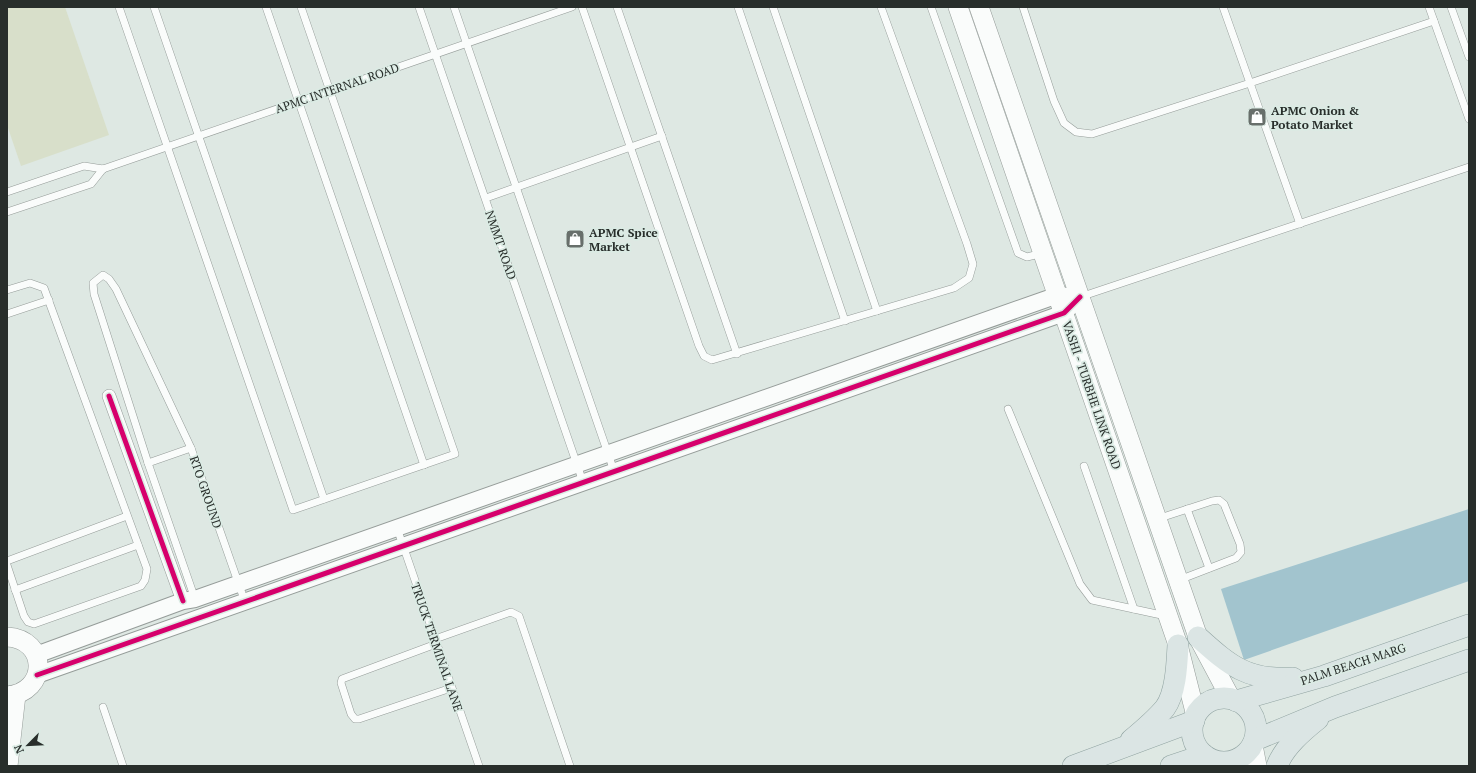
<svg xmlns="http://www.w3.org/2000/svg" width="1476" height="773" viewBox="0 0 1476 773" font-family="'PT Serif',serif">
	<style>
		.green { fill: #d8dfca }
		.water { fill: #a2c4ce }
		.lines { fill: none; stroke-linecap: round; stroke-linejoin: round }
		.service-casing { stroke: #959c99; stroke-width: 8 }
		.minor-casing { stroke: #959c99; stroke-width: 14 }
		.tertiary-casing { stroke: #959c99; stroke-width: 18 }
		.secondary-casing { stroke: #959c99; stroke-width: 20 }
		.primary-casing { stroke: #90a3a1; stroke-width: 22 }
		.service { stroke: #fafcfb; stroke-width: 7 }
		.minor { stroke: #fafcfb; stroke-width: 13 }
		.tertiary { stroke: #fafcfb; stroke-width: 16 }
		.secondary { stroke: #fafcfb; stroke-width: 19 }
		.primary { stroke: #dbe5e4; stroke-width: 21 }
		.cycleway-casing { stroke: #dbebe4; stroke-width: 8 }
		.cycleway { stroke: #d6006c; stroke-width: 5 }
		.labels { text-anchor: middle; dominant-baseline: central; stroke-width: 3.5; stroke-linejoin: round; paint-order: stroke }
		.street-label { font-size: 12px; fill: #282e2b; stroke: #dbebe4 }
		.poi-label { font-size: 12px; font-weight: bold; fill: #282e2b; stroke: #dbebe4; text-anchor: start }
	</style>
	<rect width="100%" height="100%" fill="#dee8e3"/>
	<!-- green -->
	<path class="green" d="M7,7H65L109,135L21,166L7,125Z"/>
	<!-- water -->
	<path class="water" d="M1469,509V581L1244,660L1221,589Z"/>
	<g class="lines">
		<defs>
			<g id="service">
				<path d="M119,7L293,510L455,454L301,7"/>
				<path d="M154,7L324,499"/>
				<path d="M266,7L424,465"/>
				<path d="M419,7L583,482"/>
				<path d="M454,7L614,471"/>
				<path d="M582,7L699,346L704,356L712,360L954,288L969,278L973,264L967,244L881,7"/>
				<path d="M617,7L737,354"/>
				<path d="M738,7L845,321"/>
				<path d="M773,7L877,311"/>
				<path d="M931,7L1018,253L1027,257L1043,253"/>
				<path d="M1023,7L1054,101L1064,123L1076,132L1092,134L1250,83L1434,21"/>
				<path d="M1223,7L1300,224"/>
				<path d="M1429,7L1469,119"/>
				<path d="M1451,7L1469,57"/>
				<path d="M103,169L572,7"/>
				<path d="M7,192L84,166L103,169"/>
				<path d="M486,198L662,136"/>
				<path d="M7,212L91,184L103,169"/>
				<path d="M7,290L30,283L44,288L147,569L145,580L141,586L34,624L28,622L24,616L7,565"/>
				<path d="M1080,297L1469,167"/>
				<path d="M7,314L49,300"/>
				<path d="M1008,409L1080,584L1092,600L1166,616"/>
				<path d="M148,463L94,294L93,283L103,275L109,279L116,289L191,448"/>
				<path d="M1084,466L1134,609"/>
				<path d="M1187,509L1209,568"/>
				<path d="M1157,519L1212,501L1219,500L1224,504L1240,544L1241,552L1236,558L1179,580"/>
				<path d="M397,528L479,766"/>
				<path d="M7,561L127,516"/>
				<path d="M15,590L138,545"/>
				<path d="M195,599L148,463L191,448L245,602"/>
				<path d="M435,639L511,612L519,616L570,766"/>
				<path d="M436,644L342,679L341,683L351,714L355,719H359L451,688"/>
				<path d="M103,707L123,766"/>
			</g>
			<path id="minor" d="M109,396L183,601"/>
			<g id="tertiary">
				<path d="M36,655L183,601L195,599L1058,295L1068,296"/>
				<path d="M37,675L1064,313L1080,297"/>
			</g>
			<g id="secondary">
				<path d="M958,7L1178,645L1196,716"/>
				<path d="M979,7L1198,637L1231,699"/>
				<path d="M7,637C48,639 49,692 7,696"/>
				<path d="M1253,745L1257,766"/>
				<path d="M1217,761L1219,766"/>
				<path d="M8,766L16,695"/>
			</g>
			<g id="primary">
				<path d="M1198,637C1230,666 1248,681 1293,678"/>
				<circle cx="1224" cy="730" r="32"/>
				<path d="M1236,701L1324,676L1469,625"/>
				<path d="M1131,740C1143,730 1155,720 1165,708C1176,693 1177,664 1178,645"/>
				<path d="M1255,740L1335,707L1469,660"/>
				<path d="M1073,766L1194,721"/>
				<path d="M1171,766L1204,755"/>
				<path d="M1277,766C1284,747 1303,731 1318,719"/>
			</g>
		</defs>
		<!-- service casing -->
		<use href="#service" class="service-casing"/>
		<!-- minor casing -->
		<use href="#minor" class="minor-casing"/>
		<!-- tertiary casing -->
		<use href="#tertiary" class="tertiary-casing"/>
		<!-- secondary casing -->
		<use href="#secondary" class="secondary-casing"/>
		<!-- primary casing -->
		<use href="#primary" class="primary-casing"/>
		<!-- service -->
		<use href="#service" class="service"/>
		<!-- minor -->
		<use href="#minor" class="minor"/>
		<!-- tertiary -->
		<use href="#tertiary" class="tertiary"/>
		<!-- secondary -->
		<use href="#secondary" class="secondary"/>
		<!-- primary -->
		<use href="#primary" class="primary"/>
		<defs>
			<g id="cycleway">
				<path d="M109,396L183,601"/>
				<path d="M37,675L1064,313L1080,297"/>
			</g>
		</defs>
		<!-- cycleway casing -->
		<use href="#cycleway" class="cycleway-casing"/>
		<!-- cycleway -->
		<use href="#cycleway" class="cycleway"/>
	</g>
	<!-- icons -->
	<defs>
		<symbol id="shop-square" viewBox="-11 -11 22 22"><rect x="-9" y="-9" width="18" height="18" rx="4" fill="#686f6b" stroke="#dbebe4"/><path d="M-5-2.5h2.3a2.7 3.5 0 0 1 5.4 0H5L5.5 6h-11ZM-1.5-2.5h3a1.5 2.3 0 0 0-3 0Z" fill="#fff"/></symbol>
	</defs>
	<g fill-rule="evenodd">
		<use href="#shop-square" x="1246" y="106" width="22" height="22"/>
		<use href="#shop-square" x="564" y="228" width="22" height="22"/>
	</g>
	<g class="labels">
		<!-- street labels -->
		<g class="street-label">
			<text transform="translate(337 88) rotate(-19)">APMC INTERNAL ROAD</text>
			<text transform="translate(501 245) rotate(71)">NMMT ROAD</text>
			<text transform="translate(1092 395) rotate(71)">VASHI - TURBHE LINK ROAD</text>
			<text transform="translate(206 492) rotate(71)">RTO GROUND</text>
			<text transform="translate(437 647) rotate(71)">TRUCK TERMINAL LANE</text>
			<text transform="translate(1353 664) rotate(-18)">PALM BEACH MARG</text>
		</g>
		<!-- poi labels -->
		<g class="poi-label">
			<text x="1271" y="110">APMC Onion &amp;<tspan x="1271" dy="14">Potato Market</tspan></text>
			<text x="589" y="232">APMC Spice<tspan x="589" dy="14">Market</tspan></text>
		</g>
	</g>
	<!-- border -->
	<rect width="1476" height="773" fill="none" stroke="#282e2b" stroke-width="16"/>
	<!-- north arrow -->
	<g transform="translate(28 745) rotate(246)" stroke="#dbebe4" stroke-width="3" paint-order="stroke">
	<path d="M0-3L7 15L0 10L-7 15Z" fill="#282e2b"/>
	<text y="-6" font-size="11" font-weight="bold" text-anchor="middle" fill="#282e2b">N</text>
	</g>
</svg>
